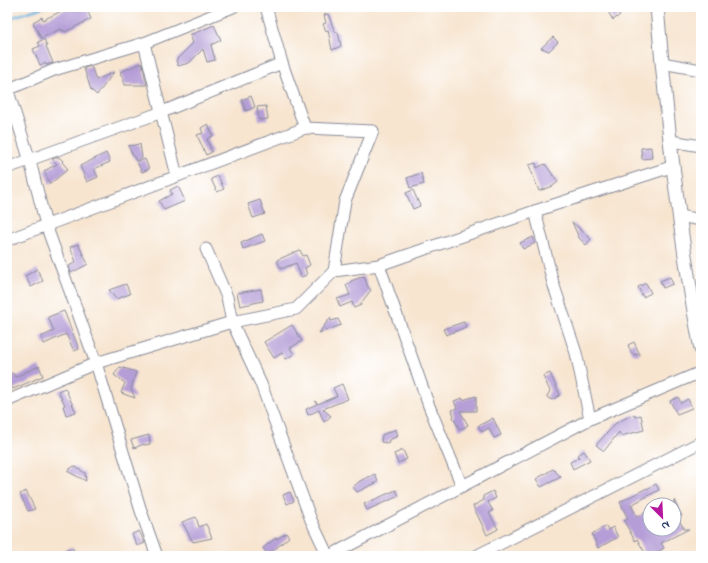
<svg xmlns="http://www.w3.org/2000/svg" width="708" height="563" viewBox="0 0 708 563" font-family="'Indie Flower',sans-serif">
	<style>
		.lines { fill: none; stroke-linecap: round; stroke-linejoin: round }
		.stream { stroke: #69b3e1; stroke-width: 2.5 }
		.building { fill: #b59ed7 }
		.minor-casing { stroke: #898a97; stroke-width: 13 }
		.tertiary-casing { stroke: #898a97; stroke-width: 15 }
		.minor { stroke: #fff; stroke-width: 11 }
		.tertiary { stroke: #fff; stroke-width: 13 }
	</style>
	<rect width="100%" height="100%" fill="#fff"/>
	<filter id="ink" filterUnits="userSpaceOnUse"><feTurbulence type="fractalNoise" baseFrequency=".025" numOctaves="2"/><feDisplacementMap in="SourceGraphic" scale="8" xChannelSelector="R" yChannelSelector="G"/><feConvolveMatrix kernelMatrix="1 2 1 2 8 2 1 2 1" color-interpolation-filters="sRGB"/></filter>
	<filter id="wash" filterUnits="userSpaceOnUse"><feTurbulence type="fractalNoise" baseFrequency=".012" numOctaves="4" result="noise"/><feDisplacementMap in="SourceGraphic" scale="16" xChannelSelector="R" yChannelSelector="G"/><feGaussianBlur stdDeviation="0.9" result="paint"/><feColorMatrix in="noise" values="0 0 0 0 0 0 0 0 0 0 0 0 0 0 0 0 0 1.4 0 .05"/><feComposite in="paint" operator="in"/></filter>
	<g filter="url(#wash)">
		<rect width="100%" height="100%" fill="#f7e5d0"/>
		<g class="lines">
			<!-- stream -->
			<path class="stream" d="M7,19L43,7"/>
		</g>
		<g id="blocks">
			<!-- building -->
			<g class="building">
				<path d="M70,7H86L91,19L65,32L64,30L62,31L61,29L41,38L33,22L42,17L43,20Z"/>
				<path d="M612,7H615L620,15L613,20L607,10Z"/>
				<path d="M328,14L335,32H338L341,46L332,50L328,30L326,31L323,24L326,23L324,15Z"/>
				<path d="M214,25L221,40L211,45L215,60L207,62L203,49L189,63L178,66L176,60L193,43L190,35Z"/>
				<path d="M553,37L558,42L549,51L541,48Z"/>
				<path d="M44,39L47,46H46L53,63L46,65L45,63L40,65L33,49L40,46L38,42Z"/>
				<path d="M142,63L147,85H125L120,72Z"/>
				<path d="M91,66L96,80L114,72L97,95L91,90L84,68Z"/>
				<path d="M251,96L255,107L246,111L242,100Z"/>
				<path d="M266,106L268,119L259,120L257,107Z"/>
				<path d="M208,124L213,136L207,139L212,152L206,155L197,135L203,133L201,128Z"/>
				<path d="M140,144L142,158L136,161L128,146Z"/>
				<path d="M651,147L652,158L642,159L641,148Z"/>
				<path d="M106,153L110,162L94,169L98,177L87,182L80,166Z"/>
				<path d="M59,157L63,161L62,162L68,169L50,184L44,171L57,164L52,159Z"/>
				<path d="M145,159L149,169L142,172L137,162Z"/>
				<path d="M536,163L537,168L545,164L558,182L553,186L539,191L529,165Z"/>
				<path d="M421,173L424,184L410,188L407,178Z"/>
				<path d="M218,176L224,189L217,192L211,179Z"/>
				<path d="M178,186L185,201L164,210L159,201L172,194L170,190Z"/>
				<path d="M413,190L420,206L413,209L406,193Z"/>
				<path d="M260,200L265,214L253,218L248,204Z"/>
				<path d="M572,222L591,239L586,245L579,238Z"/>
				<path d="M262,234L265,241L243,249L241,243Z"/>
				<path d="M533,237L535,243L523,249L520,243Z"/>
				<path d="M78,244L88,264L71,273L69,266L76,262L70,247Z"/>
				<path d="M300,250L303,256L306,255L310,265L305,268L307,275L301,277L296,263L281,269L277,260Z"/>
				<path d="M37,269L43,281L31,287L25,276Z"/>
				<path d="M364,276L368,287L371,290L361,303V305L354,308L352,302L340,307L337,299L350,295L346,285L351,282V281Z"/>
				<path d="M670,277L673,284L663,288L660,281Z"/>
				<path d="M646,283L651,293L643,297L638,287Z"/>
				<path d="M126,284L130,294L116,299L109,290Z"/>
				<path d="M261,289L263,301L240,306L237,293Z"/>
				<path d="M64,311L79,349L74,351L66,334L44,344L41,337L54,331L48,317Z"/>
				<path d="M330,318L331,321L338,319L341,325L319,333Z"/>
				<path d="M464,322L466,327L446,335L443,329Z"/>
				<path d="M292,325L302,341L290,348L294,354L286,359L282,353L274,358L264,342Z"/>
				<path d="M634,342L640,355L632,354L628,345Z"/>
				<path d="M39,366L43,376L13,389L7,376L13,373L15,377Z"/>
				<path d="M120,367L136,372L131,389L135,398L121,393L125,383L114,375Z"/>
				<path d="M550,373L560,395L552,400L548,398L547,396L550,391L543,376Z"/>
				<path d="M342,384L348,399L323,409L331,416L324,422L319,410L308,415L306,409L317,404L315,401L318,404L337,396L333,388Z"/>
				<path d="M65,388L76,412L66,415L63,406L65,405L58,391Z"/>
				<path d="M476,396V411H460L468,425L460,430L453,417L454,416L452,410L457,408L454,401L462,398L463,400Z"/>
				<path d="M678,397L681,403L688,399L692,408L677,414L670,401Z"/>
				<path d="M634,414L635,417L641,415L644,430L621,436L619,432L604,451L596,445L616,423Z"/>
				<path d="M493,418L501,435L494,438L489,428L482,432L478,426Z"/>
				<path d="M396,429L398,436L389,440L388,443L381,442L382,435Z"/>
				<path d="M149,435L150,444L144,445V444L134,448L131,440Z"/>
				<path d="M403,450L407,459L398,463L394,454Z"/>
				<path d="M584,451L590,460L573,469L570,462L579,458L578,455Z"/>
				<path d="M74,466L85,473L86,481L67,471Z"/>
				<path d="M553,469L561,477L541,487L536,479Z"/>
				<path d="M375,474L378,482L357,492L353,487L360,481Z"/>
				<path d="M656,484L659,490L631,505L637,517L650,510V529H674V500L682,516L678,518L684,529H689L661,543L664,548L651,556H647L637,539L635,541L624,521L628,519L620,502L647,488V489Z"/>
				<path d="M396,490L399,496L367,510L364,504Z"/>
				<path d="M26,491L35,509L28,511L20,494Z"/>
				<path d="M493,491L496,498L488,502L493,511L489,513L498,529L487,535L473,506L484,500L483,496Z"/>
				<path d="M290,492L294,501L287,504L283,495Z"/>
				<path d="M196,517L199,527L206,524L212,538L193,542L182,522Z"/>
				<path d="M606,526L608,530L613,527L618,537L598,548L592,534Z"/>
				<path d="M139,531L145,543L137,546L132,534Z"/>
				<path d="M286,533L289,537L268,555L263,548L276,538L277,539Z"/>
				<path d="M72,547L75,553L66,556H54L53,555Z"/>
			</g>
		</g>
	</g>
	<g filter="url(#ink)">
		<use href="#blocks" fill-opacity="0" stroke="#898a97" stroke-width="1"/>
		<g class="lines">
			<defs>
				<g id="minor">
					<path d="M266,7L282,63L305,128L373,131L345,201L334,271"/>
					<path d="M144,43L177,176"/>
					<path d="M662,63L701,70"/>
					<path d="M7,88L30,161L46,225L96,363L141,511L157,556"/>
					<path d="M7,90L54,70L144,43L233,7"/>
					<path d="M671,141L701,146"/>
					<path d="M7,168L162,112L282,63"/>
					<path d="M535,211L553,283L576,353L590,419"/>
					<path d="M680,216L701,220"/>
					<path d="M7,240L305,128"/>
					<path d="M206,249L227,297L232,322L261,384L311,520L328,556"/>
					<path d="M379,265L429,406L462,486"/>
					<path d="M7,401L96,363L232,322L296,309L334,271L379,265L535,211L674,166"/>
					<path d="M329,556L590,419L701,372"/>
					<path d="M476,556L701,442"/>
				</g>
				<path id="tertiary" d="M657,7C667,121 679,236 701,349"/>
			</defs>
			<!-- minor casing -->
			<use href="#minor" class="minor-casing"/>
			<!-- tertiary casing -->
			<use href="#tertiary" class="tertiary-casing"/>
			<!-- minor -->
			<use href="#minor" class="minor"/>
			<!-- tertiary -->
			<use href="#tertiary" class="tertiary"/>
		</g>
	</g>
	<!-- margin -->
	<rect width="708" height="563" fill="none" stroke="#fff" stroke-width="24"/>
	<!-- north arrow -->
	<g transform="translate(662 517) rotate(156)"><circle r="19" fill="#ffffff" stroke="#a4acbf"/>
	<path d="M0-3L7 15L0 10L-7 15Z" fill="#b5179e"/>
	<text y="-6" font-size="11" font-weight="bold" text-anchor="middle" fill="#1b2f5e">N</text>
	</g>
</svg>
